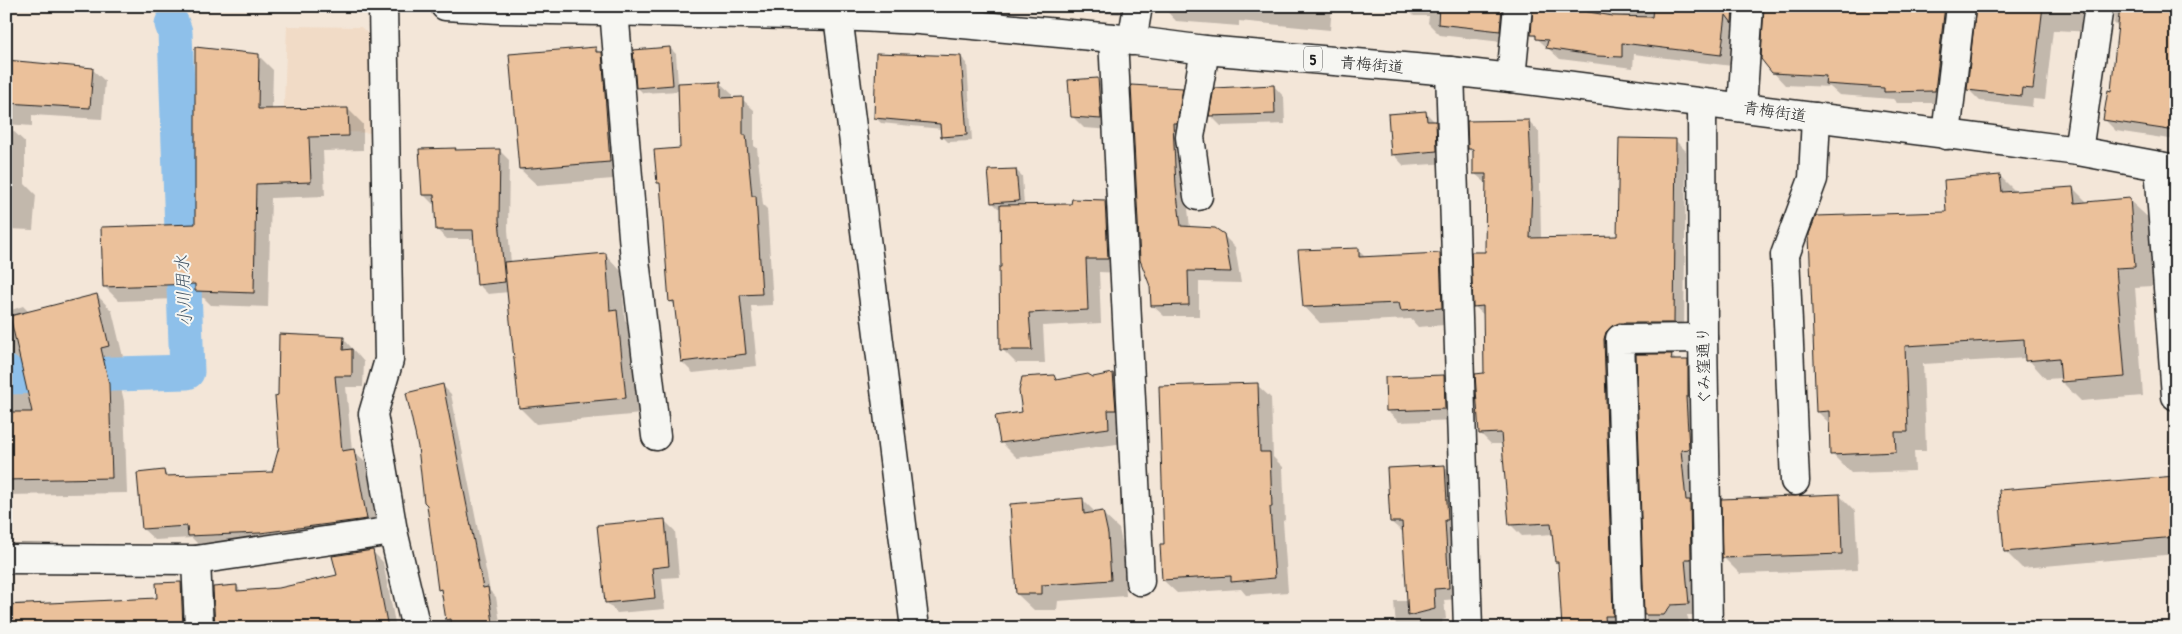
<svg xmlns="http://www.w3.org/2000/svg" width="2182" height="634" viewBox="0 0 2182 634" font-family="'Patrick Hand','Klee One',sans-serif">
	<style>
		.built { fill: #f1dbc6 }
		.shadow { fill: #0003 }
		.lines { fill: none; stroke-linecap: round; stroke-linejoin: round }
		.canal { stroke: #8ec0ea; stroke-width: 35 }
		.building { fill: #ebc19b; stroke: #1c1c1c }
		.minor-casing { stroke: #1c1c1c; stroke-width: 31 }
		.major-casing { stroke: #1c1c1c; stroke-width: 31 }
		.minor { stroke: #f6f6f2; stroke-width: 28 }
		.major { stroke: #f6f6f2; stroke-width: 28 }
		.labels { text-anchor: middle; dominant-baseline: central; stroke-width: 4; stroke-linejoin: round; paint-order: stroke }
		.shield { fill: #f6f6f2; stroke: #5d5d5c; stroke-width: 1 }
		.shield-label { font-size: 15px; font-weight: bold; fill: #1c1c1c }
		.street-label { font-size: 16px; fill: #1c1c1c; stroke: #f6f6f2 }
		.water-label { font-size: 18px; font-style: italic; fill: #445564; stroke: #f6f6f2 }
	</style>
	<rect width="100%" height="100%" fill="#f3e6d8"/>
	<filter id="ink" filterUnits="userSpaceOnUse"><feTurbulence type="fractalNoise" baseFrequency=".02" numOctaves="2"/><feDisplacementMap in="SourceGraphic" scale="10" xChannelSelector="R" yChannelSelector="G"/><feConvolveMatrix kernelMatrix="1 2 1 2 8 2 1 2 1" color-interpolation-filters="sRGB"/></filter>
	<g filter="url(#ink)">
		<!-- built -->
		<path class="built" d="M287,26L361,27L377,42L376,133L283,130Z"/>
		<!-- shadow -->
		<g class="shadow">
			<path d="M1083,6H1121L1120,14L1089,12Z"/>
			<path d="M1162,6H1332L1330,30L1239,21V26L1176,21Z"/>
			<path d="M1404,6H1520L1511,43L1440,35L1428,23L1429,16H1414Z"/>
			<path d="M1533,6H1741L1732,66L1634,54L1633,68L1560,59L1532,34Z"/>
			<path d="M1765,6H1963L1947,103H1897L1893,99L1839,95L1830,87L1785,85L1773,72Z"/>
			<path d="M1978,6H2101L2093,32L2053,30L2045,100L2033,99L2032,107L1980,101L1968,89Z"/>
			<path d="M2115,6H2176V140L2116,131L2104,119L2112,92L2119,28L2114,23Z"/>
			<path d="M670,48L676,54L678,84L720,83L732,94V99H742L754,110V146L757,148L763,205L767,209L773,305L751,306L757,366L693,373L682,362L676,306L670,301L662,186L658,182L681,149L679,91L643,93L637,87Z"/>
			<path d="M596,49L618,69L626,178L537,185L520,169Z"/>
			<path d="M258,55L273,70L272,110L348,109L363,124V150L323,151L325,196L271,198L268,307L211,305L204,298L119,301L105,287L196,225Z"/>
			<path d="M961,57L967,63L972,141L948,142L942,136V129L881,123L875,117Z"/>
			<path d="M6,61L93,70L105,81L102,119L32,115V126L6,124Z"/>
			<path d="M1097,79L1109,91L1112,130L1084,128L1072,116Z"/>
			<path d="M1132,86L1182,89L1193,100L1187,199L1190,228L1223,235L1235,247L1241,283L1199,282V316H1164L1152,305Z"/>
			<path d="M1274,86L1284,97L1285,124L1221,126L1211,116Z"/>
			<path d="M1426,113L1447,134L1448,163L1404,166L1393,154Z"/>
			<path d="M1529,121L1539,132L1541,239L1618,237L1675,140L1686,151L1684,333L1631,334L1623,628H1563L1559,564L1556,561L1553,534L1522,536L1511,525L1504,444H1491L1480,433L1485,374V316L1474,306L1486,253L1487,184L1474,173V153L1469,149Z"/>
			<path d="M6,128H10L25,142V184L36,195L33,230L6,229Z"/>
			<path d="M500,151L509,160L508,230L511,263L605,254L621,271L625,320L633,328L641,414L536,424L520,408L509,292L488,294L478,284L475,239H447L437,230L436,204H433L423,194Z"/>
			<path d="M1016,170L1022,176L1024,206H1072L1105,201L1119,215L1122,273L1099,272L1101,323L1043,326L1045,363H1016L1002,349V208H998L992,202Z"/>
			<path d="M2000,176L2016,192L2073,188L2088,203L2129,200L2165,233L2169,285L2135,287L2143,396L2081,401L2062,382V378L2046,379L2027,358L1923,364L1926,451H1914L1915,471L1851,473L1832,454L1831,425L1817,411L1947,213Z"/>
			<path d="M1358,250L1366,258L1440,255L1456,271L1458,324L1418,327L1411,319L1320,323L1304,306Z"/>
			<path d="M97,295L112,311L124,361L115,363L124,401L127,493L6,495V312L23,306L29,312Z"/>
			<path d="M343,338L364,362L363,387H346L352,451L365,462L378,530L201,547L192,538L155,540L143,529L164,472L169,477L273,473Z"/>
			<path d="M1671,355L1677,361L1687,362L1698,373L1700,460H1691L1696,507L1699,615H1687L1691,628H1646L1637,356Z"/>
			<path d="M1113,375L1128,390L1124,443L1017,458L1001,442L1023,413L1054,376L1058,381L1093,379Z"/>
			<path d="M1444,376L1455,388L1456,420L1399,422L1387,411Z"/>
			<path d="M442,385L451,394L490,591L496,597L501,628H454L447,619L443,593L439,589Z"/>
			<path d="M1257,385L1271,398L1273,457L1283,467L1285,520L1283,521L1288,592L1246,595L1241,589L1177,593L1163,580L1165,545Z"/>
			<path d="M1444,466L1455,477L1459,599L1444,600L1446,619L1442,620L1443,628H1396L1394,601H1408L1404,533L1391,522Z"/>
			<path d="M2176,477V554L2022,568L2005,551Z"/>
			<path d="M1839,495L1855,511L1858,570L1740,574L1724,558Z"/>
			<path d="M1082,499L1096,513H1102L1119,529L1124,552L1126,596L1058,601L1057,610H1034L1017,594Z"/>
			<path d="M664,520L675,531L679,577L662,578L665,609L617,613L606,602Z"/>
			<path d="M372,551L383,562L396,628H216L237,586L242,592L279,589L338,576Z"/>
			<path d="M181,583L191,594L193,628H6V604L27,603L29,605L158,599Z"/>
			<path d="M2174,589H2176V628H2175Z"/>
		</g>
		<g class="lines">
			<!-- canal -->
			<path class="canal" d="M6,372L8,377L187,372L175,32L172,24"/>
		</g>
		<!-- building -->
		<g class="building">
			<path d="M1439,6H1502L1500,31L1438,24Z"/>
			<path d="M1533,6H1552L1613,16L1652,17L1653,6H1733L1732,23L1726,15L1721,55L1622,43V57L1597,56L1546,48L1548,40L1536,39V35H1531Z"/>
			<path d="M1764,6H1945L1935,91L1884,92V88L1825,84L1826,76L1772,73L1761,59Z"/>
			<path d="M1976,6H2043L2033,89L2022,88L2021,96L1967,90Z"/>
			<path d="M2120,6H2176V131L2103,120L2108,90L2111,91Z"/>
			<path d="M195,47L259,54L258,109L348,108L349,136L309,137L311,182L256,184L254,293L195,291V284L103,287L101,227L195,224Z"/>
			<path d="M596,47V52H602L610,162L519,169L509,54Z"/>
			<path d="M670,47L673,85L636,88L633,50Z"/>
			<path d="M876,53L961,56L967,135L941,137L940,124L874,118Z"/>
			<path d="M6,60L93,68L90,108L6,103Z"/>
			<path d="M1098,78L1101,119L1071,117L1068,80Z"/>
			<path d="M721,81V98L743,97V135H746L752,196H756L762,294L740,295L746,354L681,362L674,301L669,302L660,183H657L654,150L680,148L678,83Z"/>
			<path d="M1131,85L1183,88L1177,123H1173L1176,187L1181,226L1215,228L1224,234L1231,272L1188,271L1189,305L1151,306L1150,286L1140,260Z"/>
			<path d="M1274,85L1275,114L1209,116L1214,88Z"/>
			<path d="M1426,111L1427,121H1436L1437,151L1391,155L1388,114Z"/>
			<path d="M1529,120L1532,188L1530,238L1617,236L1619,138L1676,139L1674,323H1619L1612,326L1606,332L1604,339L1613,616H1605L1606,628H1562L1558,562H1555L1551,523L1509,525L1501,433L1479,434L1475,374L1484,373L1483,306L1473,307L1471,252H1485L1486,174H1473V149H1468L1467,121Z"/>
			<path d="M456,148L455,150L500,149L499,220L505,282L477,285L473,230H436L434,195H422L419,149Z"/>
			<path d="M1016,169L1019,201L991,203L988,170Z"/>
			<path d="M2000,175L2002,192L2073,187L2075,203L2130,198L2135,267L2116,268L2125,377L2061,382L2059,358L2025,361L2024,339L1905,346L1908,432H1895L1896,452L1830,455L1829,411L1816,412L1809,234L1816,216L1946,212L1944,180Z"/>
			<path d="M1072,199L1105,200L1108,259H1086L1088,310L1029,313L1032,350H1000L999,267H1001L1000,205L1071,204Z"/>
			<path d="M1359,248V257L1440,253L1442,308L1401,311L1399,303L1303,307L1298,250Z"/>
			<path d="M606,253L610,311L617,310L626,398L519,408L504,262Z"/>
			<path d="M97,294L109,346L101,348L109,384L112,478L6,480V412H32L10,316Z"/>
			<path d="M279,334L344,337L343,350L352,349V376H335L342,451L354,449L367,519L260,533L188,536L187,526L142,529L137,473L164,470L165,476L195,475L272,472L279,447L275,396L278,395Z"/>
			<path d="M1636,354H1672L1671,360H1688V397H1686L1689,449L1681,450L1686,500H1690L1691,559H1685L1689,604L1671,605L1664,615H1644Z"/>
			<path d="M1113,373L1116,410H1108L1109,428L1000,443L995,416L1022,412L1019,391L1022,377L1054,375L1056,380L1088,374L1093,377Z"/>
			<path d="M1444,375L1445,409L1386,411L1385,377Z"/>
			<path d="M1258,383L1260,452H1270L1272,507H1270L1275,578L1231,582V576L1162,580L1160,544H1164L1159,386Z"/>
			<path d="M443,384L483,588L488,587L493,623L452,628L451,619L446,620L441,589L438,590L427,505L424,502L418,447L406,393Z"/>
			<path d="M1445,465L1448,520H1445L1449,588L1434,589L1435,609L1408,616L1402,522H1390L1387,468Z"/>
			<path d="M2176,476V537L2004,552L1999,490Z"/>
			<path d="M1840,494L1842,554L1722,558L1721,499Z"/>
			<path d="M1083,498L1084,514L1103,511L1108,534L1111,580L1042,585V594H1016L1010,504Z"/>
			<path d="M665,519L669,566L652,568L655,598L605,603L597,525Z"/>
			<path d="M373,550L388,628H215L213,587L237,585V591L279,588L337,575L332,556Z"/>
			<path d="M181,582L183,628H6V605L157,598L156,583Z"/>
		</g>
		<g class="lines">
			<defs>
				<g id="minor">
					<path d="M614,10L635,260L656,436"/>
					<path d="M838,16L915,628"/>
					<path d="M1113,38L1140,581"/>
					<path d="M1132,41L1138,6"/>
					<path d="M1450,71L1468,628"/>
					<path d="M1511,78L1518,6"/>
					<path d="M1702,104L1703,338L1708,628"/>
					<path d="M1742,107L1749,6"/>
					<path d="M1946,135L1961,6"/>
					<path d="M2078,151L2099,6"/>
					<path d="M2159,166L2176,396"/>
					<path d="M1198,196L1190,137L1205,50"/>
					<path d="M1795,481L1785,255L1813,179L1816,117"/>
					<path d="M393,531L416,628"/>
					<path d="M6,559L196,560"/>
					<path d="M199,628L196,560L393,531L373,414L389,360L383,6"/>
					<path d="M1629,628L1620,339L1703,338"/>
				</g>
				<path id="major" d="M445,6L499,9L838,16L919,20L1113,38L1205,50L1450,71L1511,78L2078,151L2176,169"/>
			</defs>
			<!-- minor casing -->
			<use href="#minor" class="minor-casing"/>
			<!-- major casing -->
			<use href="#major" class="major-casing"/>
			<!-- minor -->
			<use href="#minor" class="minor"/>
			<!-- major -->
			<use href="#major" class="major"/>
		</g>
	</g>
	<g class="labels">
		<!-- shield labels -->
		<rect class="shield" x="1304" y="46.5" width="18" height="25" rx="4"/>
		<g class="shield-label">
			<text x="1313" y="59">5</text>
		</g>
		<!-- street labels -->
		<g class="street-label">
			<text transform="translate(1372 64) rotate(5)">青梅街道</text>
			<text transform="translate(1775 111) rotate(8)">青梅街道</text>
			<text transform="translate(1703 366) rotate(-91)">ぐみ窪通り</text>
		</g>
		<!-- water labels -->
		<g class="water-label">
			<text transform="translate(183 291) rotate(-93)">小川用水</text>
		</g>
	</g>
	<!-- margin -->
	<rect width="2182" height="634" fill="none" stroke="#f6f6f2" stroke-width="25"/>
	<rect x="12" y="12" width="2157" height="609" fill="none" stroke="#1c1c1c" stroke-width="2" filter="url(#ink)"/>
</svg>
